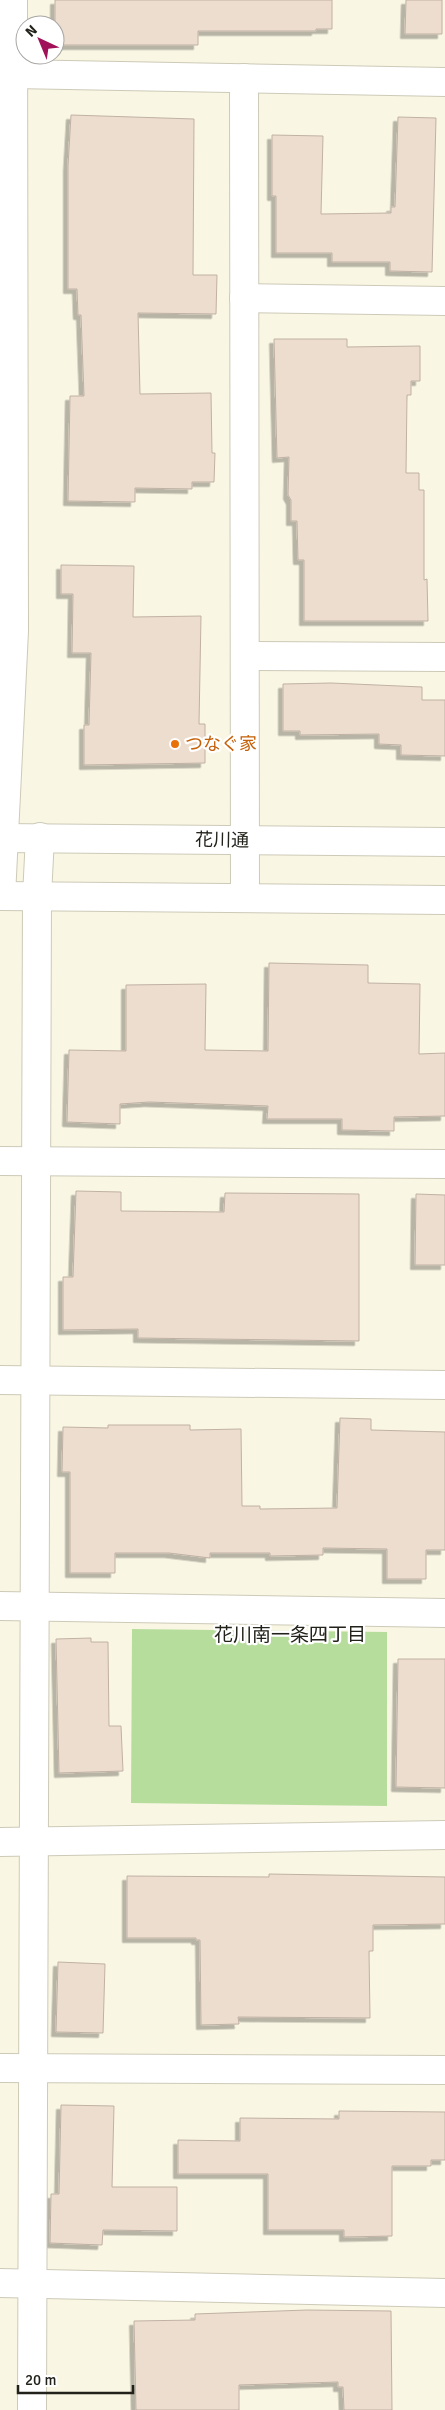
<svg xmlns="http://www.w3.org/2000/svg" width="445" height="2410" viewBox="0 0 445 2410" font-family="Signika,'Noto Sans JP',sans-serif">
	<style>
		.green { fill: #b7dd9d }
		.building { fill: #ecddcf; stroke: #c0b1a4; filter: url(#shadow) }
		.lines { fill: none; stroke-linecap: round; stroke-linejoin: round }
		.minor-casing { stroke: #cdcab8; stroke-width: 30 }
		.tertiary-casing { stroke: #cdcab8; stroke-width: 30 }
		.minor { stroke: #fff; stroke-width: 28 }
		.tertiary { stroke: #fff; stroke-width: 28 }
		.food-dot { fill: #e8710a; stroke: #fff; stroke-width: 2 }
		.labels { text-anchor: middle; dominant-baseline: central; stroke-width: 4.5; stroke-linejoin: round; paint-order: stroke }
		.food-label { font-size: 18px; fill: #c56008; stroke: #fff; text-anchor: start }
		.street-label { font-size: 18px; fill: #22211a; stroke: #fff }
		.neighbourhood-label { font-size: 19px; fill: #22211a; stroke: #fff }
	</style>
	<defs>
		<filter id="shadow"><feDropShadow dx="-4.5" dy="4.5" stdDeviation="0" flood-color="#0004"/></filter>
	</defs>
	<rect width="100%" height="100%" fill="#f9f6e3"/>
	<!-- green -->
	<path class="green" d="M132,1629L387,1632V1806L131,1803Z"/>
	<!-- building -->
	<g class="building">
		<path d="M55,0H332V29H316V31H198V45H55Z"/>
		<path d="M406,0H442V34H405Z"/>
		<path d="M71,115L194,119L193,275H217L216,314L138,313L140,394L211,393L212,453H215L214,482H192V489L135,488V502L68,501L70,396H84L81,315H78L77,289H68V166Z"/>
		<path d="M398,117L436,118L432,272L390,271V262H332V253H276V196H272V135L323,136L321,214L391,213V207H395Z"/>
		<path d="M274,339H347V347L420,346V381H411V395H407L406,473H419V490H424V580L427,579L428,621H304V560H298L297,521H291V500L288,495L289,457L277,458Z"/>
		<path d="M61,565L134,566L133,617L201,616L199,724H205V763L84,765V725H89L91,653H72L73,594H61Z"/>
		<path d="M331,683L422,687V700H445V756L401,755V745L379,744V734L300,735V731H283V684Z"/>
		<path d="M269,963L368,965V983L420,984L419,1054L445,1053V1116L394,1117V1131L342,1130V1119H267L268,1106L149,1102L120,1104V1124L67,1122L69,1050L126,1051V985L206,984L205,1050L268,1051Z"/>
		<path d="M76,1191L121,1192V1211L224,1212L225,1193L359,1194V1341L138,1338V1329L63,1330V1277H73Z"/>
		<path d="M416,1194L445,1195V1265H415Z"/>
		<path d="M340,1418L371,1419V1430L445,1432V1550H426V1579H387V1549L323,1548V1555L270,1556V1553H210V1558L169,1553H115V1573H70V1472H62L63,1427L108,1428V1425H190V1430L241,1429L242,1506H260V1509L337,1508Z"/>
		<path d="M91,1638V1642H108L109,1726H121L123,1771L59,1773L56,1639Z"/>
		<path d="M398,1659H445V1788L396,1787Z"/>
		<path d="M269,1874L445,1877V1924L373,1925V1951H369L370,2018L238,2017L239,2024L201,2025L200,1940H196V1938H127V1876L269,1877Z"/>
		<path d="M58,1962L105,1964L103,2033L56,2032Z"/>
		<path d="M61,2105L114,2106L112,2187H177V2231L103,2230L102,2245L50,2243L51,2194H59Z"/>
		<path d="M339,2111L445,2112V2160H431V2166H392V2236L344,2237V2230H268V2174H178V2140L240,2141V2118L339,2119Z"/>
		<path d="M307,2310L391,2311L392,2410H344L343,2387H338V2382L239,2385V2410H136L134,2321L195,2320V2314Z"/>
	</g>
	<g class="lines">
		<defs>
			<g id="minor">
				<path d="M13,74L445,82"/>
				<path d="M244,78L245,898"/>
				<path d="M244,298L445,301"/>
				<path d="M245,656L445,657"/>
				<path d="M1,896L14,631L13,0"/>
				<path d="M0,1161L445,1164"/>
				<path d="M0,1380L445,1385"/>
				<path d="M0,1606L445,1613"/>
				<path d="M0,1842L445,1835"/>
				<path d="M0,2068L445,2070"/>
				<path d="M0,2283L445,2293"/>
				<path d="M32,2410L37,896L40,837"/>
			</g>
			<g id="tertiary">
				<path d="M0,838L445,842"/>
				<path d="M0,896L445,900"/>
			</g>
		</defs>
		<!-- minor casing -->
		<use href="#minor" class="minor-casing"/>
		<!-- tertiary casing -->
		<use href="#tertiary" class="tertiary-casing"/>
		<!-- minor -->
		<use href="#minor" class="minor"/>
		<!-- tertiary -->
		<use href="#tertiary" class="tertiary"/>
	</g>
	<!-- markers -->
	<circle class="food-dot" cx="175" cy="744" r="5"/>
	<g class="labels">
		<!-- food labels -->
		<g class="food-label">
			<text x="185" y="744">つなぐ家</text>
		</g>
		<!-- street labels -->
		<g class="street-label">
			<text transform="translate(222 840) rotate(1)">花川通</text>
		</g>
		<!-- neighbourhood labels -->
		<g class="neighbourhood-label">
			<text x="290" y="1635">花川南一条四丁目</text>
		</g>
	</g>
	<!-- north arrow -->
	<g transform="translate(40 40) rotate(316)"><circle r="24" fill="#ffffff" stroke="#a7a6a3"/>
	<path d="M0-4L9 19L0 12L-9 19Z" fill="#a01159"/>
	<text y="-8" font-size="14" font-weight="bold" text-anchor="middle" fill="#22211a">N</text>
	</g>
	<!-- scale -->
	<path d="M18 2385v8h115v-8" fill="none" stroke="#22211a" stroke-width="2.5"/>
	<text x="25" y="2385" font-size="15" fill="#22211a" stroke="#ffffff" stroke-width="4" paint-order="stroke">20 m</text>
</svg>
